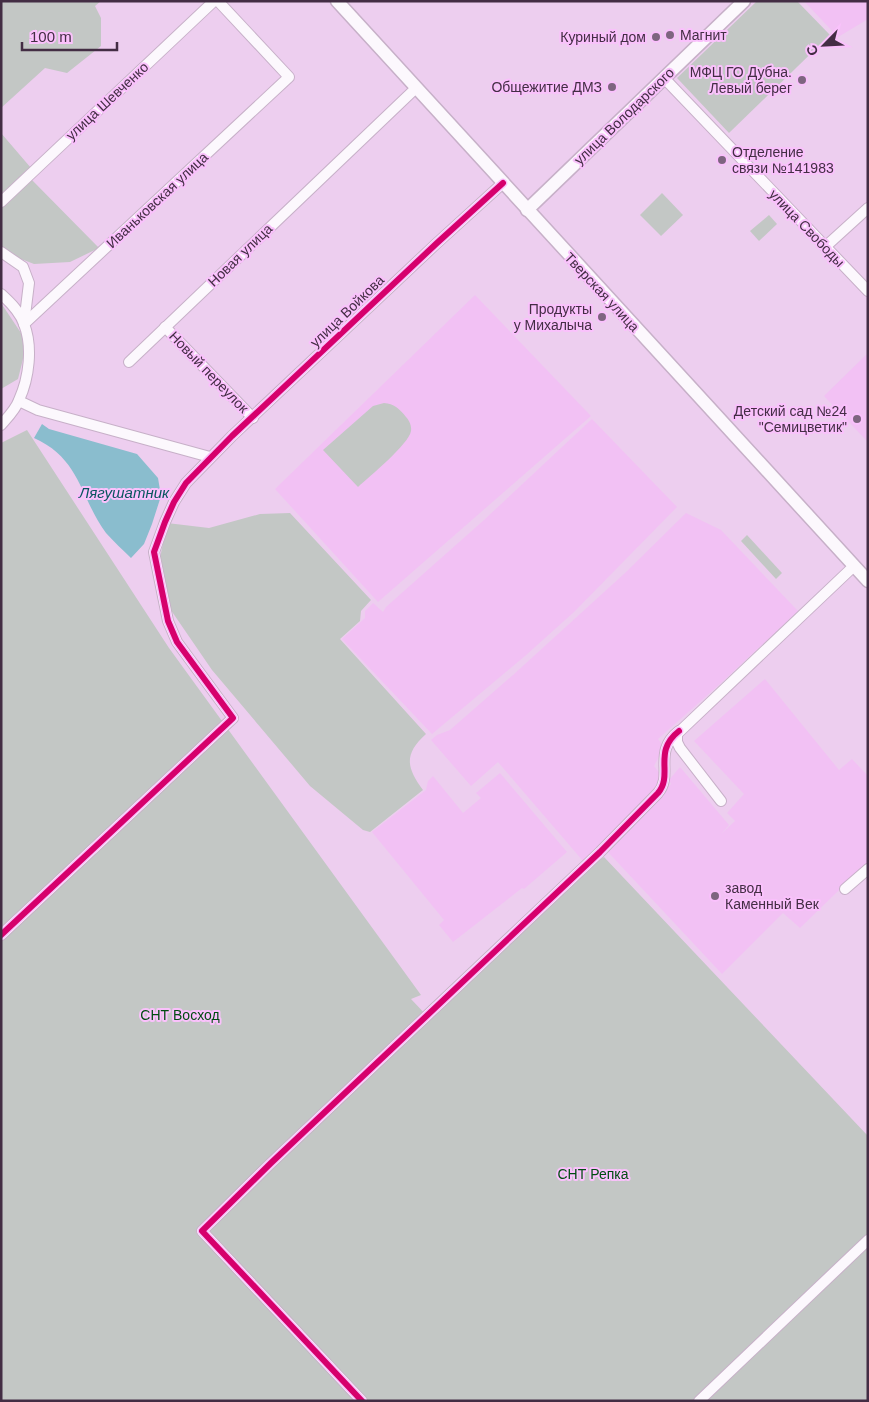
<svg xmlns="http://www.w3.org/2000/svg" width="869" height="1402" viewBox="0 0 869 1402" font-family="Helvetica,sans-serif">
	<style>
		.built { fill: #f2c1f4 }
		.green { fill: #c3c7c5 }
		.water { fill: #8abdce }
		.lines { fill: none; stroke-linecap: round; stroke-linejoin: round }
		.minor-casing { stroke: #c7b0c8; stroke-width: 12 }
		.major-casing { stroke: #c7b0c8; stroke-width: 15 }
		.minor { stroke: #fcf8fd; stroke-width: 10 }
		.major { stroke: #fcf8fd; stroke-width: 12 }
		.cycleway-casing { stroke: #fac1fc; stroke-width: 9 }
		.cycleway { stroke: #d6006c; stroke-width: 6 }
		.poi-dot { fill: #7e6580; stroke: #fac1fc; stroke-width: 2 }
		.labels { text-anchor: middle; dominant-baseline: central; stroke-width: 4; stroke-linejoin: round; paint-order: stroke }
		.poi-label { font-size: 14px; fill: #432d44; stroke: #fac1fc; text-anchor: end }
		.street-label { font-size: 14px; fill: #432d44; stroke: #fac1fc }
		.park-label { font-size: 14px; fill: #004d11; stroke: #fac1fc }
		.water-label { font-size: 15px; font-style: italic; fill: #08565e; stroke: #fac1fc }
	</style>
	<rect width="100%" height="100%" fill="#edceef"/>
	<!-- built -->
	<g class="built">
		<path d="M804,1H868V19L838,37Z"/>
		<path d="M475,295L591,416L378,602L275,489Z"/>
		<path d="M868,353V442L824,396Z"/>
		<path d="M592,419L677,507L574,612L525,656L432,734L342,639L365,618V611L373,603L383,612L386,607L484,520Z"/>
		<path d="M686,513L721,530L798,611L721,683L658,739L664,747L654,766L661,775L658,788L603,845L583,861L498,762L471,786L431,740L437,735L450,730L513,675L625,573Z"/>
		<path d="M765,679L839,770L852,759L868,776V862L800,928L783,913L722,974L607,851L671,784L669,780L680,767L729,825L721,834L735,821L727,813L744,794L694,741Z"/>
		<path d="M500,773L567,852L524,889L522,888L453,942L439,925L444,920L372,832L426,790L428,781L433,776L463,813L481,798L476,793Z"/>
	</g>
	<!-- green -->
	<g class="green">
		<path d="M1,1H101L95,6L101,18V46L67,73L45,68L1,108Z"/>
		<path d="M757,1H797L830,35L729,133L677,78Z"/>
		<path d="M1,133L31,168L30,178L99,248L70,262L34,264L16,257L1,248Z"/>
		<path d="M662,193L683,215L661,236L640,215Z"/>
		<path d="M769,215L777,224L759,241L750,231Z"/>
		<path d="M1,303L23,336V359L18,379L1,389Z"/>
		<path d="M384,403C394,404 399,408 406,417C409,420 412,426 411,431C409,444 369,477 358,487L323,450L373,406Z"/>
		<path d="M27,430L169,648L421,995L411,999L429,1018L584,870L604,857L868,1136V1401H1V443Z"/>
		<path d="M290,513L371,600L361,611L360,621L340,639L426,734C404,754 406,767 423,790L370,832L363,830L310,786L212,670L164,600L158,568L167,523L209,528L260,514Z"/>
		<path d="M747,535L782,573L776,579L741,541Z"/>
	</g>
	<!-- water -->
	<path class="water" d="M42,424L49,429L137,454L158,478L161,496L152,524L144,544L131,558C123,550 114,542 106,533C80,498 81,459 34,438Z"/>
	<g class="lines">
		<defs>
			<g id="minor">
				<path d="M664,78L868,291"/>
				<path d="M1,202L214,1"/>
				<path d="M825,247L868,208"/>
				<path d="M1,252L23,267L29,283L24,324"/>
				<path d="M1,294C11,303 20,312 24,324C33,347 29,378 19,400C16,409 8,417 1,425"/>
				<path d="M24,324L289,77L218,1"/>
				<path d="M165,327L253,418"/>
				<path d="M129,362L416,88"/>
				<path d="M19,401L38,410L210,457"/>
				<path d="M721,801L680,748L677,742V734L854,566"/>
				<path d="M845,889L868,869"/>
				<path d="M1,935L233,718L177,642L168,621L154,552L165,522L174,502L186,483L232,436L437,243L503,183"/>
				<path d="M362,1401L202,1231L271,1163L600,852L658,793C674,774 652,752 679,731"/>
				<path d="M699,1401L868,1240"/>
			</g>
			<g id="major">
				<path d="M337,1L868,581"/>
				<path d="M527,210L744,1"/>
			</g>
		</defs>
		<!-- minor casing -->
		<use href="#minor" class="minor-casing"/>
		<!-- major casing -->
		<use href="#major" class="major-casing"/>
		<!-- minor -->
		<use href="#minor" class="minor"/>
		<!-- major -->
		<use href="#major" class="major"/>
		<defs>
			<g id="cycleway">
				<path d="M1,935L233,718L177,642L168,621L154,552L165,522L174,502L186,483L232,436L437,243L503,183"/>
				<path d="M362,1401L202,1231L271,1163L600,852L658,793C674,774 652,752 679,731"/>
			</g>
		</defs>
		<!-- cycleway casing -->
		<use href="#cycleway" class="cycleway-casing"/>
		<!-- cycleway -->
		<use href="#cycleway" class="cycleway"/>
	</g>
	<!-- markers -->
	<g class="poi-dot">
		<circle cx="670" cy="35" r="5"/>
		<circle cx="656" cy="37" r="5"/>
		<circle cx="802" cy="80" r="5"/>
		<circle cx="612" cy="87" r="5"/>
		<circle cx="722" cy="160" r="5"/>
		<circle cx="602" cy="317" r="5"/>
		<circle cx="857" cy="419" r="5"/>
		<circle cx="715" cy="896" r="5"/>
	</g>
	<g class="labels">
		<!-- poi labels -->
		<g class="poi-label">
			<text x="680" y="35" text-anchor="start">Магнит</text>
			<text x="646" y="37">Куриный дом</text>
			<text x="792" y="72">МФЦ ГО Дубна.<tspan x="792" dy="16">Левый берег</tspan></text>
			<text x="602" y="87">Общежитие ДМЗ</text>
			<text x="732" y="152" text-anchor="start">Отделение<tspan x="732" dy="16">связи №141983</tspan></text>
			<text x="592" y="309">Продукты<tspan x="592" dy="16">у Михалыча</tspan></text>
			<text x="847" y="411">Детский сад №24<tspan x="847" dy="16">"Семицветик"</tspan></text>
			<text x="725" y="888" text-anchor="start">завод<tspan x="725" dy="16">Каменный Век</tspan></text>
		</g>
		<!-- street labels -->
		<g class="street-label">
			<text transform="translate(107 101) rotate(-43)">улица Шевченко</text>
			<text transform="translate(624 116) rotate(-44)">улица Володарского</text>
			<text transform="translate(157 200) rotate(-43)">Иваньковская улица</text>
			<text transform="translate(807 228) rotate(46)">улица Свободы</text>
			<text transform="translate(240 255) rotate(-44)">Новая улица</text>
			<text transform="translate(602 292) rotate(47)">Тверская улица</text>
			<text transform="translate(347 311) rotate(-44)">улица Войкова</text>
			<text transform="translate(209 372) rotate(46)">Новый переулок</text>
		</g>
		<!-- park labels -->
		<g class="park-label">
			<text x="180" y="1015">СНТ Восход</text>
			<text x="593" y="1174">СНТ Репка</text>
		</g>
		<!-- water labels -->
		<g class="water-label">
			<text x="124" y="492">Лягушатник</text>
		</g>
	</g>
	<!-- border -->
	<rect width="869" height="1402" fill="none" stroke="#432d44" stroke-width="5"/>
	<!-- north arrow -->
	<g transform="translate(824 45) rotate(246)" stroke="#fac1fc" stroke-width="4" paint-order="stroke">
	<path d="M0-4L9 19L0 12L-9 19Z" fill="#432d44"/>
	<text y="-8" font-size="14" font-weight="bold" text-anchor="middle" fill="#432d44">С</text>
	</g>
	<!-- scale -->
	<path d="M22 42v8h95v-8" fill="none" stroke="#432d44" stroke-width="2.5"/>
	<text x="30" y="42" font-size="15" fill="#432d44" stroke="#fac1fc" stroke-width="4" paint-order="stroke">100 m</text>
</svg>
